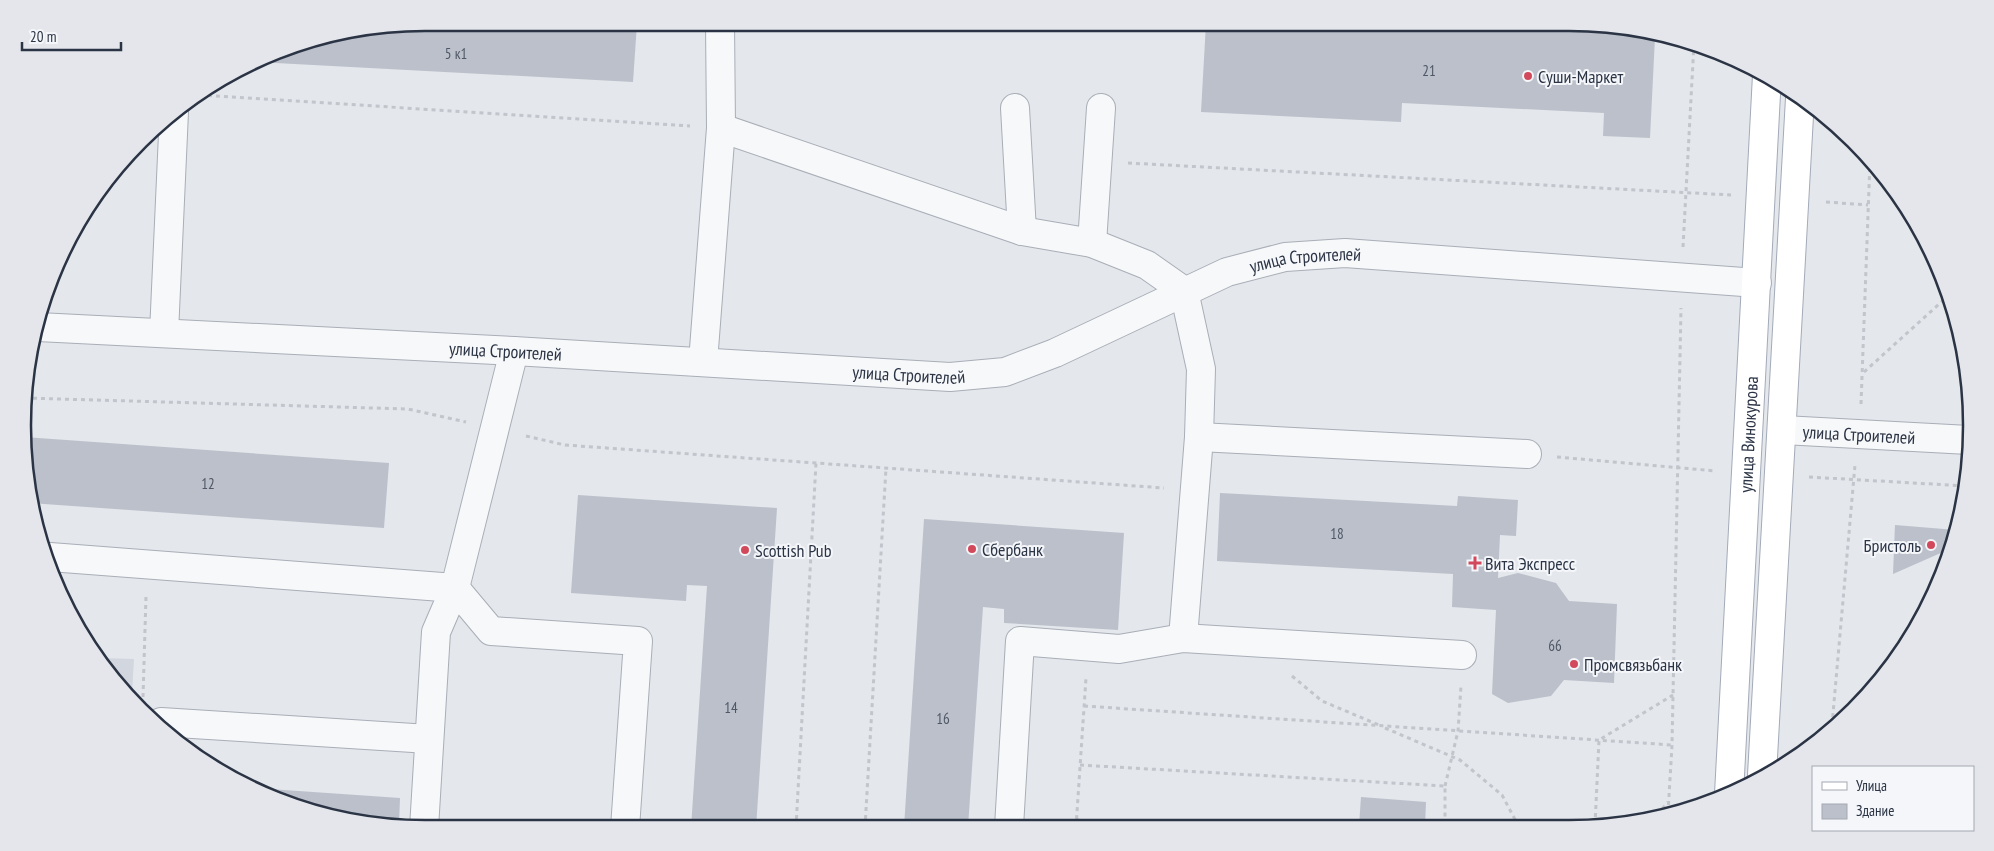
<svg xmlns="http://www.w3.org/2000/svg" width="1994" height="851" viewBox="0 0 1994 851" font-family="'PT Sans Narrow',sans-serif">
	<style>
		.built { fill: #d2d6de }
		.building { fill: #bbc0ca }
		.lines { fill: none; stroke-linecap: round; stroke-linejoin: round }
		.minor-casing { stroke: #a9aeb7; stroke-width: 30 }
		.major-casing { stroke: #a3abb8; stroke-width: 30 }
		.path { stroke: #c2c5cb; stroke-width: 3; stroke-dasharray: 4 4; stroke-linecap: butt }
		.minor { stroke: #f7f8fa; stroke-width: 28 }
		.major { stroke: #fff; stroke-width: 28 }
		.poi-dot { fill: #d1495b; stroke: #f4f6f9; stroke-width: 2 }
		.labels { text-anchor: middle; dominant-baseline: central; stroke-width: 4; stroke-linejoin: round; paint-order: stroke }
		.number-label { font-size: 15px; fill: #4f5766 }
		.poi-label { font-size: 18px; fill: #2b3445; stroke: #f4f6f9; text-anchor: start }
		.street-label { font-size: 18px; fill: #2b3445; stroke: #f4f6f9 }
		.rim { fill: none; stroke: #2b3445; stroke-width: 2.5 }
	</style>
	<rect width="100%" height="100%" fill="#e4e7ec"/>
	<!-- built -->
	<path class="built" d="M102,658L134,659L132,694Z"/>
	<!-- building -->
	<g class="building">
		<path d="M426,22L637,23L633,82L257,62L296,44Z"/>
		<path d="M1206,23H1569L1655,37L1650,138L1603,136L1604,113L1402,103L1401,122L1201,112Z"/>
		<path d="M24,437L389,463L384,528L30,503Z"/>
		<path d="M1220,493L1457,506L1458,496L1518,500L1516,536L1500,535L1498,578L1518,573L1556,583L1569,601L1617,604L1614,683L1564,680L1551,696L1508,703L1492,694L1496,610L1452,607L1453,574L1217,561Z"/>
		<path d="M578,495L777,508L756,828H691L707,586L687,585L686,601L571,593Z"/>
		<path d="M924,519L1124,533L1118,630L1004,623V609L983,607L968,827H904Z"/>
		<path d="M1895,525L1956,530L1952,548L1893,574Z"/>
		<path d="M255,788L400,798L399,824L296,807Z"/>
		<path d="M1361,797L1426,802L1425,826H1359Z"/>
	</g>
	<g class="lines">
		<defs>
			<g id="minor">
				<path d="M1015,108L1022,231"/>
				<path d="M721,128L1022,231L1092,243L1147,265L1184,291L1201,369L1199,437L1183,638"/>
				<path d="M1092,243L1101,108"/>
				<path id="s1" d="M38,327L514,351L950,377L1005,372L1055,353L1227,272L1285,257L1345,253L1757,283"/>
				<path d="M164,333L174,112"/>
				<path d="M703,362L721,128L720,23"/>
				<path id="s2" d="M1783,430L1969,440"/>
				<path d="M1199,437L1527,454"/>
				<path d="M50,557L455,588L514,351"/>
				<path d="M161,722L429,739"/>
				<path d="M1009,827L1020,641L1119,649L1183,638L1462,655"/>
				<path d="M424,828L436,632L455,588L491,631L638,641L625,828"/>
			</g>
			<g id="major">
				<path d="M1762,775L1800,98"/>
				<path id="s3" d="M1729,794L1767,75"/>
			</g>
		</defs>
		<!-- minor casing -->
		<use href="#minor" class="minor-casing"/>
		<!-- major casing -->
		<use href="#major" class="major-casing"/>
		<!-- path -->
		<g class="path">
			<path d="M200,95L690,126"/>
			<path d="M1128,163L1731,195"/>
			<path d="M1826,202L1868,205"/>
			<path d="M1683,247L1694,43"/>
			<path d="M1864,372L1948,296"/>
			<path d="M25,398L408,409L466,422"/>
			<path d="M1861,404L1870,161"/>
			<path d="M526,436L565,445L1164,488"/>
			<path d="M1557,457L1716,471"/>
			<path d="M1809,477L1966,486"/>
			<path d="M1292,676L1322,701L1379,725"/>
			<path d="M143,697L146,596"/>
			<path d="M1084,706L1672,745"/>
			<path d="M1832,725L1855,465"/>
			<path d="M1385,728L1460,760L1502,795L1518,825"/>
			<path d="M1080,765L1445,786V826"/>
			<path d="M1445,786L1458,731L1461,686"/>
			<path d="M1668,813L1672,745L1681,308"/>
			<path d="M1657,815L1668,802"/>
			<path d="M1077,819L1088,827"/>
			<path d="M1595,825L1599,740L1673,695"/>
			<path d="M796,827L816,463"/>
			<path d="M865,827L886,468"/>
			<path d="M1076,827L1086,678"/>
		</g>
		<!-- minor -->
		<use href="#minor" class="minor"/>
		<!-- major -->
		<use href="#major" class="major"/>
	</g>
	<!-- markers -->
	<g class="poi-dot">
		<circle cx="1528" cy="76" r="5"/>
		<circle cx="1931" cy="545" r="5"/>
		<circle cx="972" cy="549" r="5"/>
		<circle cx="745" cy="550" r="5"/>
		<path d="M1472.5 555.5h5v5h5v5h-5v5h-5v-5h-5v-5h5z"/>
		<circle cx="1574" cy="664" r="5"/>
	</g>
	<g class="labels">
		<!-- number labels -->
		<g class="number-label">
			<text x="456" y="53">5 к1</text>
			<text x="1429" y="70">21</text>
			<text x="208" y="483">12</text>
			<text x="1337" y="533">18</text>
			<text x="1555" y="645">66</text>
			<text x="731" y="707">14</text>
			<text x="943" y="718">16</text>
		</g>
		<!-- poi labels -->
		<g class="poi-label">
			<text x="1538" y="76">Суши-Маркет</text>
			<text x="1921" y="545" text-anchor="end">Бристоль</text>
			<text x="982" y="549">Сбербанк</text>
			<text x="755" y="550">Scottish Pub</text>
			<text x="1485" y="563">Вита Экспресс</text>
			<text x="1584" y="664">Промсвязьбанк</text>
		</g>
		<!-- street labels -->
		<g class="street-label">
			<text stroke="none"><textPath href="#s1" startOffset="1292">улица Строителей</textPath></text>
			<text stroke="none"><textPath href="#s1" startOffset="468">улица Строителей</textPath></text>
			<text stroke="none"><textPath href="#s1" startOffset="872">улица Строителей</textPath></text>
			<text stroke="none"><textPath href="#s2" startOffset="76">улица Строителей</textPath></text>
			<text stroke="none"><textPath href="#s3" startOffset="360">улица Винокурова</textPath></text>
		</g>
	</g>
	<!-- crop -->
	<path d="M0 0H1994V851H0ZM425 31H1569A394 394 0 0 1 1963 425V426A394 394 0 0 1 1569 820H425A394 394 0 0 1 31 426V425A394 394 0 0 1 425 31Z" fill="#e4e6eb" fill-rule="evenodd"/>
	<path class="rim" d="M425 31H1569A394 394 0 0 1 1963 425V426A394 394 0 0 1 1569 820H425A394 394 0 0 1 31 426V425A394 394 0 0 1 425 31Z"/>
	<!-- legend -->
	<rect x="1812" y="766" width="162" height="65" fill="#f4f6f9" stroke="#a4a8b1"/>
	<rect x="1822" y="782" width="25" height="8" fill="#ffffff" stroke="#a4a8b1"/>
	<text x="1856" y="791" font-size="15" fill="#2b3445">Улица</text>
	<rect x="1822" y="804" width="25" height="15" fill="#bbc0ca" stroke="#a4a8b1"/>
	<text x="1856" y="816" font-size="15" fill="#2b3445">Здание</text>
	<!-- scale -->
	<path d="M22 42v8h99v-8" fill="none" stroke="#2b3445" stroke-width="2.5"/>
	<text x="30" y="42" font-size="15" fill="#2b3445" stroke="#f4f6f9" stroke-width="4" paint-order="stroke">20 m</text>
</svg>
